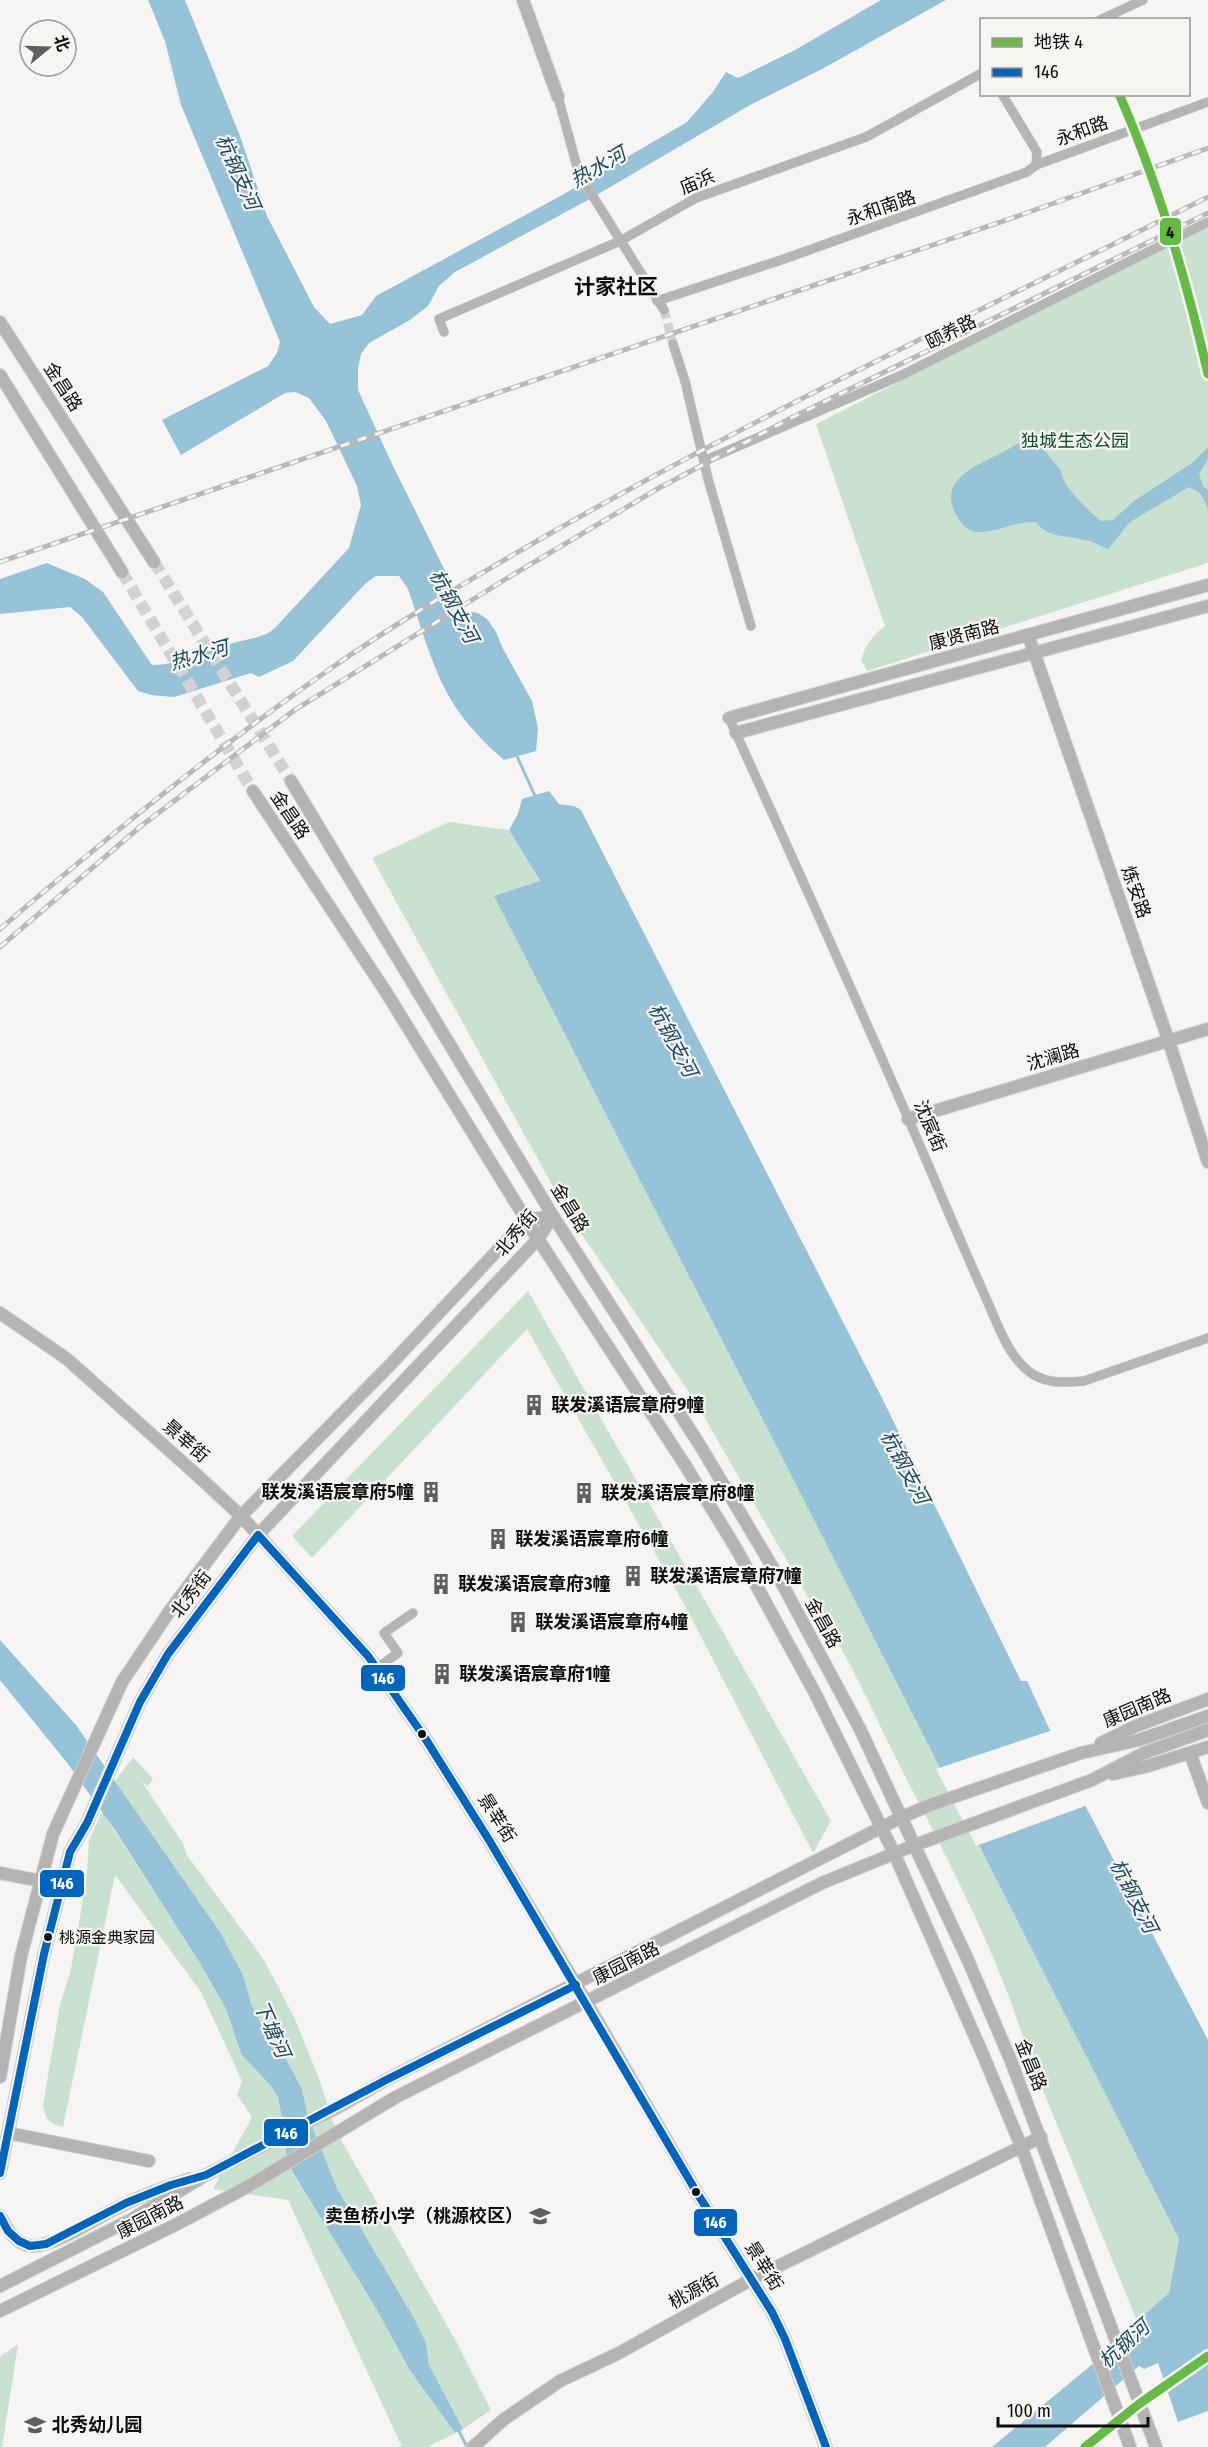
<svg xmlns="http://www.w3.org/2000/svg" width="1208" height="2447" viewBox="0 0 1208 2447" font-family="'Fira Sans Condensed','Noto Sans SC',sans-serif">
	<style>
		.green { fill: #c9e2cf }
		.water { fill: #96c3d8 }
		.pier { fill: #f6f5f3 }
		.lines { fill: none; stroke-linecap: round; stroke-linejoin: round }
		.stream { stroke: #96c3d8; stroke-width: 3 }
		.street-tunnel { stroke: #d3d2d0; stroke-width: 9; stroke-dasharray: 9 4.5; stroke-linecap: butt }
		.secondary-tunnel { stroke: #d3d2d0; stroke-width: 12; stroke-dasharray: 12 6; stroke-linecap: butt }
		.street-casing { stroke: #d0d0cf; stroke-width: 10 }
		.secondary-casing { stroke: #d0d0cf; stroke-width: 14 }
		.street { stroke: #b5b5b5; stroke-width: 9 }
		.secondary { stroke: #b5b4b3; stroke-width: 12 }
		.rail-casing { stroke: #bab9b8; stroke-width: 5 }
		.rail { stroke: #f7f5f2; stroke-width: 3; stroke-dasharray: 9; stroke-linecap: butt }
		.bus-1-casing { stroke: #f7f5f2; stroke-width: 12 }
		.bus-1 { stroke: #0065bd; stroke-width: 8 }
		.metro-1-casing { stroke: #f7f5f2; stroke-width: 14 }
		.metro-1 { stroke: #66ba46; stroke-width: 9 }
		.bus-dot { fill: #0e0d0c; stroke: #f7f5f2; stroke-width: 2 }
		.labels { text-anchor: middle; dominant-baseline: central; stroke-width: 4.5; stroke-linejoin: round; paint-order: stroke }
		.bus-label { font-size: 16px; fill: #0e0d0c; stroke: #f7f5f2; text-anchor: start }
		.street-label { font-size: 18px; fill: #0e0d0c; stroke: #f7f5f2 }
		.park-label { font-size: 18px; fill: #0f4e29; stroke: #f7f5f2 }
		.poi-label { font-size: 18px; font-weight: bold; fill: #0e0d0c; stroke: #f7f5f2; text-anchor: start }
		.water-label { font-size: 20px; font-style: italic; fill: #174b62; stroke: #f7f5f2 }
		.quarter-label { font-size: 21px; font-weight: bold; fill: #0e0d0c; stroke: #f7f5f2 }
		.line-badge { stroke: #f7f5f2; stroke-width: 2 }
		.badge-label { font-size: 16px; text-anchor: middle; font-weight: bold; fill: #fff }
		.pale-badge-label { font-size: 16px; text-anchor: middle; font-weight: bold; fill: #111 }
	</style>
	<rect width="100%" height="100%" fill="#f6f5f3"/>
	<!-- green -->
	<g class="green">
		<path d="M1208,224V563L867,671L861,660C866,644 872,636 885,626L816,424Z"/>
		<path d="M449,822L509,830L540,882L495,897L783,1459L1179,2239L1169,2293L1137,2321L1029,2056C999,1955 948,1860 900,1766C871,1709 848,1651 809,1599L695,1401L568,1214L372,858Z"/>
		<path d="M528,1291L831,1821L813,1853L683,1602L527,1329L312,1558L292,1536Z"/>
		<path d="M133,1757L153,1779L148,1786L142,1782L182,1842L187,1855L264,1960L295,2019L318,2076L336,2131L456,2341L491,2410L463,2429L429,2365L426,2343L414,2318L337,2188L308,2117L302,2089L282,2052L266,2033L251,2003L243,1975L220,1932L115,1781Z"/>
		<path d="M102,1811L201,1965L226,2009L241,2054L271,2086L278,2097L285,2135L287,2164L377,2310L409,2369L455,2433L428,2447H402L288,2200L213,2189L252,2117L237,2095L242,2081L201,1992L115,1875L63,2127C50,2123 45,2120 43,2105L60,2005L71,1969L81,1911L87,1872L89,1841Z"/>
		<path d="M18,2345L2,2447H0V2358L1,2355Z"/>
	</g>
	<!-- water -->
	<g class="water">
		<path d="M148,0H185L240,136L267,216L314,307L330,324L362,315L376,296L564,194L687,122L712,93L726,72L738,78L795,50L881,0H946L822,69L752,104L588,200L455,272L439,286L428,306L410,320L369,343L361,354L358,369V390L393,466L465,611L478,613L487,619L496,632L502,647L532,701L538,728L536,751L504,760C482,741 461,719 447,693C430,661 420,623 408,589L399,576H376L365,584L293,661L259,677L251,673L174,697L151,695L138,691L82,617L70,607L0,614V579L47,563L85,579L103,592L152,665C179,665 205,651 230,644C246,639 261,639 274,629L349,548L361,505L357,486L326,421L309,398L295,392L285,393L181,455L162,420L268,366L277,353L280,342L181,105L165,41Z"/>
		<path d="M1027,438L1038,442L1061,471C1061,485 1090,512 1101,521L1113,520L1134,501L1192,463L1208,447V459L1199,474L1203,486L1208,490V508L1200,493L1189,487L1130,522L1108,549C1100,546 1092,541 1085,540C1066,535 1049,539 1036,522C1014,521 997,533 977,532C967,531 961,524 957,516C935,479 979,465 1003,452C1011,448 1019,443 1027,438Z"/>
		<path d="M549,791L559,804L574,806L581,810L882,1398L1021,1681H1027L1086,1807L1208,2040V2411L1178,2422L1158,2363L1144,2369L1139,2366L1045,2447H992L1128,2335L1137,2321L1169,2293L1179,2239L783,1459L494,896L540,881L509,830L518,814L522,799Z"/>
		<path d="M0,1640L76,1725L220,1932L243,1975L251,2003L266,2033L282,2052L302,2089L308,2117L337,2188L414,2318L426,2343L429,2365L463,2429L455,2433L409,2369L377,2310L287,2163L285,2135L278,2097L271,2086L241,2054L226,2009L201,1965L115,1830L68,1764L0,1680Z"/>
	</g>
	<!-- pier -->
	<path class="pier" d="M1053,1730L1088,1805L976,1846L936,1769Z"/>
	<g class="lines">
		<!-- stream -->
		<g class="stream">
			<path d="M516,754L536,798"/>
			<path d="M458,2429L467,2447"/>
		</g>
		<!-- street-tunnel -->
		<path class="street-tunnel" d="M664,310L673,344"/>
		<!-- secondary-tunnel -->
		<g class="secondary-tunnel">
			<path d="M154,562L291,781"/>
			<path d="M122,572L253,791"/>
		</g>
		<defs>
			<g id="street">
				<path d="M1100,20L1143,0"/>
				<path d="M558,97L579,174L664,310"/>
				<path d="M1036,165L1208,102"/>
				<path d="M657,301L784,259L1027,172L1036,165L1037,152L1002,94"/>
				<path d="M444,332L439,319L620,241L696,198L866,137L982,73"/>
				<path d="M673,344L685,381L708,479L751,626"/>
				<path d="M704,461L902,375L1208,222"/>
				<path d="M729,718C796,865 863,1013 927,1162C946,1207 965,1251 985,1296C996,1320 1006,1352 1027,1370C1043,1384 1064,1383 1084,1381L1208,1338"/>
				<path d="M376,1669L398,1653L384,1633L413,1613"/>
			</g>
			<g id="secondary">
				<path d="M523,0L558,97"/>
				<path d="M0,322L154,562"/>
				<path d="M0,375L122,572"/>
				<path d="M1028,635L1169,1042L1208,1162"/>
				<path d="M729,718L1208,585"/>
				<path d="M736,733L1208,606"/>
				<path d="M291,781L553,1216L701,1447L779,1578L860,1729L967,1958L1011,2061L1156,2447"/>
				<path d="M253,791L386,992L538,1239L685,1465L737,1550L815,1693L894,1853L984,2057L1021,2146L1130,2447"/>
				<path d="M908,1119L1208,1029"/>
				<path d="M0,1313L67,1359L198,1476L241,1516L368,1656L423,1735L489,1840L587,2003L697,2193L772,2312L785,2339L826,2447"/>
				<path d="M1101,1743L1136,1726L1208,1699"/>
				<path d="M1190,1753L1208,1803"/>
				<path d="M1113,1774L1148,1766L1208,1747"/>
				<path d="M0,1873L41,1881"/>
				<path d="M0,2077L21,1956L53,1834L122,1682L171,1609L241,1516L390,1365L526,1220L553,1216"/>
				<path d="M8,2133L149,2161"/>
				<path d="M0,2173L44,1954L70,1852L87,1823L140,1702L168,1654L258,1535L538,1239L553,1216"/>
				<path d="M0,2216C7,2229 16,2245 32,2246C55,2247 102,2214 125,2204C146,2194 168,2186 190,2179"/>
				<path d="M0,2286L132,2219L206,2175L342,2105L386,2080L900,1818L930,1805L1081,1753L1139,1740L1208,1716"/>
				<path d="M0,2311L177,2224L247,2187L396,2097L822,1883L915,1845L1092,1780L1144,1753L1208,1730"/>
				<path d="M473,2447L503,2420L560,2381L619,2353L752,2279L1041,2137"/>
			</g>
		</defs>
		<!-- street casing -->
		<use href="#street" class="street-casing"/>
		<!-- secondary casing -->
		<use href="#secondary" class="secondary-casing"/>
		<!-- street -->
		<use href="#street" class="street"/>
		<!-- secondary -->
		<use href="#secondary" class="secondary"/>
		<defs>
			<g id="rail">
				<path d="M0,562L1018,216L1208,148"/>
				<path d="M0,929C106,838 215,749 330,669C394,624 463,584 530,545C750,418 981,311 1208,197"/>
				<path d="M0,947L141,826L296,709L509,577L659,488L793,417L1208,213"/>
			</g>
		</defs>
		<!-- rail casing -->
		<use href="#rail" class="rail-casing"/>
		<!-- rail -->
		<use href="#rail" class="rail"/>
		<defs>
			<g id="bus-1">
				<path d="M0,2173L44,1954L70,1852L87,1823L140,1702L168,1654L258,1535L368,1656L423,1735L489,1840L697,2193L772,2312L785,2339L826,2447"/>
				<path d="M0,2216L8,2231L19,2241L30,2246L46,2244L126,2203L171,2185L206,2175L386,2080L576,1985"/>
			</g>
		</defs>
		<!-- bus-1 casing -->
		<use href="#bus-1" class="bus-1-casing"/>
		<!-- bus-1 -->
		<use href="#bus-1" class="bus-1"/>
		<defs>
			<g id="metro-1">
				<path d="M1119,94C1159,185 1186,278 1208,374"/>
				<path d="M1085,2447L1139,2404L1208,2356"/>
			</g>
		</defs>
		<!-- metro-1 casing -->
		<use href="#metro-1" class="metro-1-casing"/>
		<!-- metro-1 -->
		<use href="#metro-1" class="metro-1"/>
	</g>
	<!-- icons -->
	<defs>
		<symbol id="building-bare" viewBox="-9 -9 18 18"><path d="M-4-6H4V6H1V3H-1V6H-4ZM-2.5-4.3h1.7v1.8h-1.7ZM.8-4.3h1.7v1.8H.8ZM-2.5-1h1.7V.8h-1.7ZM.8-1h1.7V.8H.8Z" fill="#5f5e5d" stroke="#f7f5f2" stroke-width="2.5" paint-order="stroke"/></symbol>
		<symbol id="school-bare" viewBox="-9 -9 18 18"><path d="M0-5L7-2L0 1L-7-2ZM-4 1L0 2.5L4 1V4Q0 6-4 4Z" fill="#5f5e5d" stroke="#f7f5f2" stroke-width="2.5" paint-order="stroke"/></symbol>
	</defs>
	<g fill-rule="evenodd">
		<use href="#building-bare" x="519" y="1390" width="30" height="30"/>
		<use href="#building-bare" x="416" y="1477" width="30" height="30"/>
		<use href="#building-bare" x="569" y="1478" width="30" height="30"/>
		<use href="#building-bare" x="483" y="1524" width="30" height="30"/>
		<use href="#building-bare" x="618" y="1561" width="30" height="30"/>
		<use href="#building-bare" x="426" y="1569" width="30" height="30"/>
		<use href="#building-bare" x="503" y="1607" width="30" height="30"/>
		<use href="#building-bare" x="427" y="1659" width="30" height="30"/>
		<use href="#school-bare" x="525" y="2201" width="30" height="30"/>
		<use href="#school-bare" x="20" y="2410" width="30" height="30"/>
	</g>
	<!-- markers -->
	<g class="bus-dot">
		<circle cx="422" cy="1734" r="5"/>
		<circle cx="48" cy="1937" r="5"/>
		<circle cx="696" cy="2192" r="5"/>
	</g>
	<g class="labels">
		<!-- bus labels -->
		<g class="bus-label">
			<text x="59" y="1937">桃源金典家园</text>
		</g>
		<!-- street labels -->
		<g class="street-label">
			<text transform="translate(1082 131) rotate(-20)">永和路</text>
			<text transform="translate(697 182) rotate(-23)">庙浜</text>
			<text transform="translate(881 208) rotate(-19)">永和南路</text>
			<text transform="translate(951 332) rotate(-27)">颐养路</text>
			<text transform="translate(63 387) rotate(57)">金昌路</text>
			<text transform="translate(964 635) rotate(-15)">康贤南路</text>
			<text transform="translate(290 815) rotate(56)">金昌路</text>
			<text transform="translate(1136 892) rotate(71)">炼安路</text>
			<text transform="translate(1053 1057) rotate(-16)">沈澜路</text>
			<text transform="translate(930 1126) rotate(67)">沈宸街</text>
			<text transform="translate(570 1208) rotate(58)">金昌路</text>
			<text transform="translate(516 1233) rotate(-50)">北秀街</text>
			<text transform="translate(186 1441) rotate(41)">景莘街</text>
			<text transform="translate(191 1594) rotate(-53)">北秀街</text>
			<text transform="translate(823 1623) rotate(61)">金昌路</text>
			<text transform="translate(1137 1708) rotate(-23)">康园南路</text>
			<text transform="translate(497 1818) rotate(58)">景莘街</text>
			<text transform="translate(626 1963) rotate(-27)">康园南路</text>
			<text transform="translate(1031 2065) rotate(68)">金昌路</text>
			<text transform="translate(150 2217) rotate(-27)">康园南路</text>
			<text transform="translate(764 2266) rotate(58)">景莘街</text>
			<text transform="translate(694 2291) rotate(-29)">桃源街</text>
		</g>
		<!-- park labels -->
		<g class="park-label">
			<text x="1075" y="441">独城生态公园</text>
		</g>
		<!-- poi labels -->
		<g class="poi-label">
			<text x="551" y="1405">联发溪语宸章府9幢</text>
			<text x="414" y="1492" text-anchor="end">联发溪语宸章府5幢</text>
			<text x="601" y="1493">联发溪语宸章府8幢</text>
			<text x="515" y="1539">联发溪语宸章府6幢</text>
			<text x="650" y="1576">联发溪语宸章府7幢</text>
			<text x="458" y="1584">联发溪语宸章府3幢</text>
			<text x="535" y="1622">联发溪语宸章府4幢</text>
			<text x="459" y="1674">联发溪语宸章府1幢</text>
			<text x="523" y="2216" text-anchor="end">卖鱼桥小学（桃源校区）</text>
			<text x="52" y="2425">北秀幼儿园</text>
		</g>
		<!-- water labels -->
		<g class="water-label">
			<text transform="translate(598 167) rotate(-30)">热水河</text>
			<text transform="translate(238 172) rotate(66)">杭钢支河</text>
			<text transform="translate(454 606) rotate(62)">杭钢支河</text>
			<text transform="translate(199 655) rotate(-16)">热水河</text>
			<text transform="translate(673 1040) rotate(62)">杭钢支河</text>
			<text transform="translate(905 1467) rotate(62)">杭钢支河</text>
			<text transform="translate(1134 1896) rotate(63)">杭钢支河</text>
			<text transform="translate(272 2029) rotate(66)">下塘河</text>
			<text transform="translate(1124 2344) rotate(-42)">杭钢河</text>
		</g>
		<!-- quarter labels -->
		<g class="quarter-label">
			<text x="616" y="287">计家社区</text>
		</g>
	</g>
	<g class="line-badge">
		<rect x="1159" y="217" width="23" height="29" rx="6" fill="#66ba46"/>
		<rect x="360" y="1664" width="46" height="28" rx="6" fill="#0065bd"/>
		<rect x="39" y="1869" width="46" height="29" rx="6" fill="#0065bd"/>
		<rect x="263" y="2118" width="46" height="29" rx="6" fill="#0065bd"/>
		<rect x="693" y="2208" width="45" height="29" rx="6" fill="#0065bd"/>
	</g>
	<g class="badge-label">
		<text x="383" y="1684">146</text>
		<text x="62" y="1889">146</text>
		<text x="286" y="2139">146</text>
		<text x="715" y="2228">146</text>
	</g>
	<g class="pale-badge-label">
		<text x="1170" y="238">4</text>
	</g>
	<!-- legend -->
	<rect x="980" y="18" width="210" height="78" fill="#f7f5f2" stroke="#9a9896" stroke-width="1.5"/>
	<rect x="992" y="38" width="30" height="9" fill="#66ba46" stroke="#9a9896" stroke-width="1.5"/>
	<text x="1034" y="48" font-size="18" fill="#0e0d0c">地铁 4</text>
	<rect x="992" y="68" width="30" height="9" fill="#0065bd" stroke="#9a9896" stroke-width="1.5"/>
	<text x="1034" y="78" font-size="18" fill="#0e0d0c">146</text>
	<!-- north arrow -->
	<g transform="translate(48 48) rotate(71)"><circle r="28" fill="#f7f5f2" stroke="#9a9896" stroke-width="1.5"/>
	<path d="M0-4.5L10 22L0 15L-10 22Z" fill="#5f5e5d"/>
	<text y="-9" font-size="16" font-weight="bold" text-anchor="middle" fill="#0e0d0c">北</text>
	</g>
	<!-- scale -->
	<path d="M998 2417v9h150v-9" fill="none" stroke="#0e0d0c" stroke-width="3"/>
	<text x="1007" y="2417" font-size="18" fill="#0e0d0c" stroke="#f7f5f2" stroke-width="4.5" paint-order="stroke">100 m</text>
</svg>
